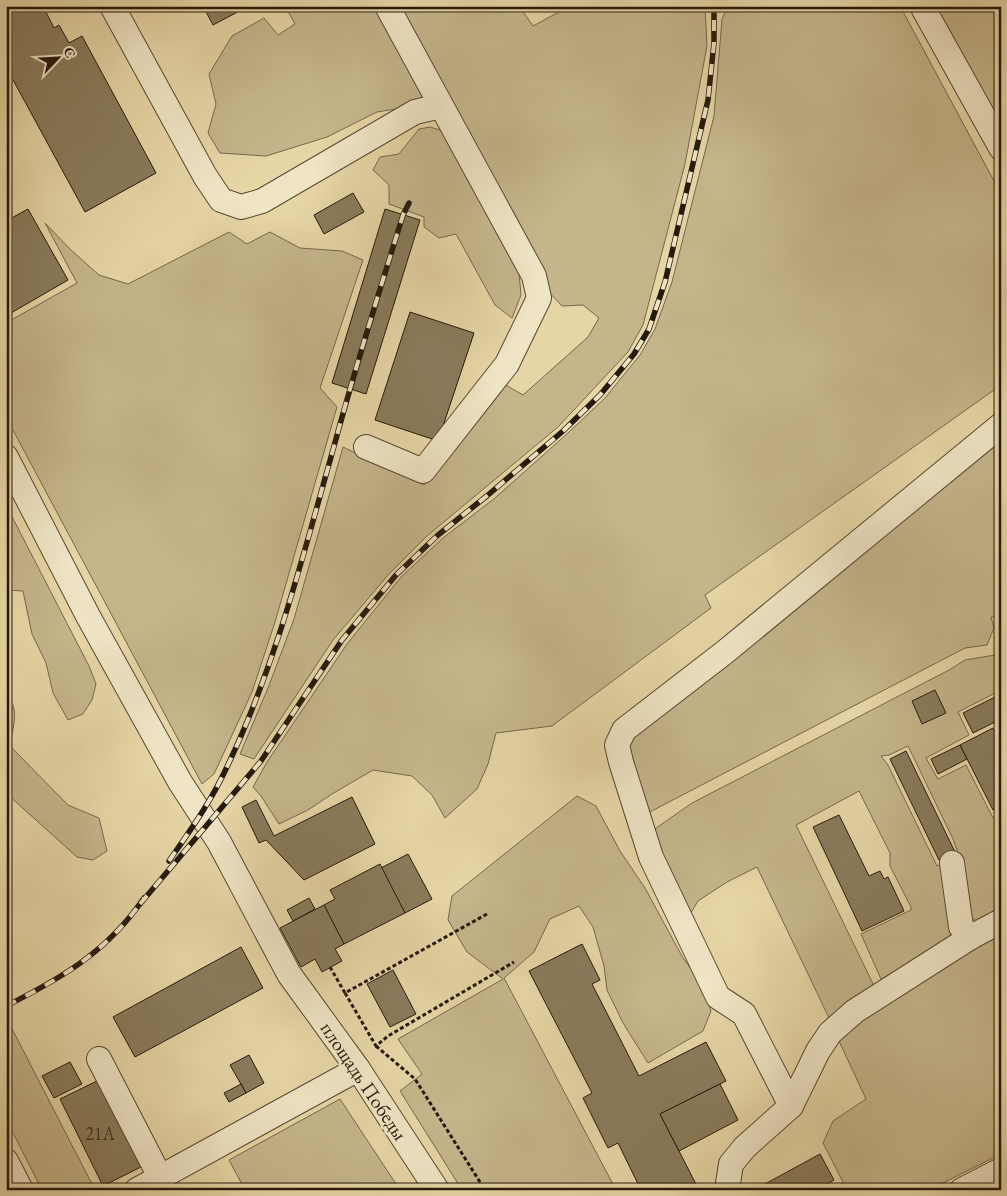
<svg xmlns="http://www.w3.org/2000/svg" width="1007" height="1196" viewBox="0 0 1007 1196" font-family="'EB Garamond',serif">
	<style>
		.green { fill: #c5b58b; stroke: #75684b }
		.building { fill: #897b5b; stroke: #251a0b }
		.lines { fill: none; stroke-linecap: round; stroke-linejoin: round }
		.minor-casing { stroke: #554932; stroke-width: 26 }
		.path { stroke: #251a0b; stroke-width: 3; stroke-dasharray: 4 2.5; stroke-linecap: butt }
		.minor { stroke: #efe4c4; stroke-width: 24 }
		.rail-casing { stroke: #251a0b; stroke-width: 5.5 }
		.rail { stroke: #efe4c4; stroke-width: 4; stroke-dasharray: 11; stroke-linecap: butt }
		.labels { text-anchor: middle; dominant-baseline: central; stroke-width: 5; stroke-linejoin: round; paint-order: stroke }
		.number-label { font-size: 18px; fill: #3e321f }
		.street-label { font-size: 20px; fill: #251a0b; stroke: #efe4c4 }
	</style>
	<rect width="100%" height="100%" fill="#e6d5a5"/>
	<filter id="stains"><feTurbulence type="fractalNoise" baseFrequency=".004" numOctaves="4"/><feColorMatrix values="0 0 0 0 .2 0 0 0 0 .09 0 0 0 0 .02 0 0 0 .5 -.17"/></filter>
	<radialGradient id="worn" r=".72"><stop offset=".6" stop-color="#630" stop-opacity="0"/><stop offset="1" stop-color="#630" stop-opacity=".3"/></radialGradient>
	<!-- green -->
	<g class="green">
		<path d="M285,6H378L427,102L408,107L377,112L327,137L266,156L220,153L208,133L216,104L209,74L232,36L264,18L278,35L295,24Z"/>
		<path d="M399,6H519L533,26L570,6H705L707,46L685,164L643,325L628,352L558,427L427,536L389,574L333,640L254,759L240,754L268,688L294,619L343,447L424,485L504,384L523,395L588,337L599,318L583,305L562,306L543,286Z"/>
		<path d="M728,6H900L1001,194V385L705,595L711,608L552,726L496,733L488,764L477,789L445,818L432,795L412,776L373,770L332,794L308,810L279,824L261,796L253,787L267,762L347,644L401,577L443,538L495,498L569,432L605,398L640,355L655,329L672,282L714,116L722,19Z"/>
		<path d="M930,6H1001V136Z"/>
		<path d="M430,127L447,132L483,196L519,273L521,295L512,318L495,305L456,234L439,238L424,227V217L389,204V185L373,170L380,157L399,154L419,129Z"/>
		<path d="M45,223L71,250L99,275L128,284L229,232L247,244L270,232L300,248L342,251L363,260L320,388L337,407L275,622L252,692L214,774L202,784L6,417V323L77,283Z"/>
		<path d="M1001,439V617H991L994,628L987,645L965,648L644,815L626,749L630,732Z"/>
		<path d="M6,505L89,666L96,684L92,700L83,714L68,720L53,693L46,663L32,634L23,591L6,590Z"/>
		<path d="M995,655L1001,661V690L958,712L969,735L926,758L938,779L966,765L993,818L1001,814V914L982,924L965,914L959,856L953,839L908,746L889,755L881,756L888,765L937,866L946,863L953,920L951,943L884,986L861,934L911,910V907L890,866V853L859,791L796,825L876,990L829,1018L757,867L727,882L698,901L689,916L649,833L692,803L949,670L965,660Z"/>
		<path d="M6,695C21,707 12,730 10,746L68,805L99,818L107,851L93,860L77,857L6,793Z"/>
		<path d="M577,796L596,806L620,851L645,888L683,958L700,981L711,1011L703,1031L648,1063L623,1023L607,990L604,966L593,927L579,906L550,919L534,952L504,978L616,1190H462L400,1091L422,1074L398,1039L503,979L467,952L448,920L452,896Z"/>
		<path d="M1001,930V1154L929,1190H835L843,1182L823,1143L833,1121L866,1099L839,1041L868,1014Z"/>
		<path d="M6,1017L95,1190H42L6,1119Z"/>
		<path d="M340,1099L400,1190H245L229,1160Z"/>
	</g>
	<!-- building -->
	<g class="building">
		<path d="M6,6H43L54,28L59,25L69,43L82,36L156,173L85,212L6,67Z"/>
		<path d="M203,6H249L213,25Z"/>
		<path d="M353,193L364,212L324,234L314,215Z"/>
		<path d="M28,209L68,280L11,313L6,304V221Z"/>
		<path d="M385,209L420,220L366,394L332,383Z"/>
		<path d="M410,312L474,333L438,441L375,420Z"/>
		<path d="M935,690L946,713L922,724L912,701Z"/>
		<path d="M1001,694V719L973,733L963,713Z"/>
		<path d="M993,728L1001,744V806L993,810L960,745Z"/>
		<path d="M960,745L967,759L938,774L931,759Z"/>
		<path d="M906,751L955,852L939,860L890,759Z"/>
		<path d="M352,797L375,844L304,880L266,840L259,843L242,807L256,800L274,836Z"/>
		<path d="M839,815L869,876L880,871L884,879L888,877L904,911L862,931L813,827Z"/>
		<path d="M408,854L432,899L405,913L381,868Z"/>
		<path d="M380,864L405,913L344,944L324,905L335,899L330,890Z"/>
		<path d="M309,898L315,909L293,921L287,910Z"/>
		<path d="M324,905L344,944L335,949L342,961L322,972L315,959L301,967L280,928Z"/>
		<path d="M582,944L600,980L592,984L639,1076L706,1042L726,1081L660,1114L699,1190H641L618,1143L608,1148L583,1098L592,1093L529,971Z"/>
		<path d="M241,947L263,988L135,1057L113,1017Z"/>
		<path d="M393,970L416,1014L390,1027L367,984Z"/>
		<path d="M249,1055L264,1083L246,1093L230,1065Z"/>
		<path d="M70,1062L82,1084L54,1098L42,1076Z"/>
		<path d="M97,1081L141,1167L103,1186L60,1099Z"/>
		<path d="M241,1084L246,1093L229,1102L224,1093Z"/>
		<path d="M720,1084L738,1120L679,1151L660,1114Z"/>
		<path d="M820,1154L834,1180L816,1190H754Z"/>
	</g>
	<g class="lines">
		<defs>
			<g id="minor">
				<path d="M112,6L205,176L221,200L241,207L262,201L415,112L441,106"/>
				<path d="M922,6L1001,148"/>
				<path d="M366,447L423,471L507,364L539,298L534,276L387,6"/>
				<path d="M6,457L88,616L180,782L219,842L289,974L358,1069L437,1190"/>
				<path d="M952,863L961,927L971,937"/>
				<path d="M99,1059L160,1177"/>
				<path d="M791,1106L744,1014L718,997L651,857L621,762L617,745L624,730L725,652L1001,425"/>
				<path d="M6,1161L21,1190"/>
				<path d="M137,1190L358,1069"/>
				<path d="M727,1190L731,1164L745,1147L791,1106L818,1051L830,1033L855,1011L971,937L1001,921"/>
				<path d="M962,1190L1001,1170"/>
			</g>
		</defs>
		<!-- minor casing -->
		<use href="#minor" class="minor-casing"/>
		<!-- path -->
		<g class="path">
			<path d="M330,967L345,993L487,914"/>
			<path d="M345,993L376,1046L388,1036L514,962"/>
			<path d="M376,1046L415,1079L485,1190"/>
		</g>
		<!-- minor -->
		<use href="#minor" class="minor"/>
		<defs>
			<g id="rail">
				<path d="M169,861C189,832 210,803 225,771C275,668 302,559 333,450C354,371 379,293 403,215L409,203"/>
				<path d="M140,904L261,761L342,640L396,575L438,535L488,495L563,431L600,395L634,354L649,329L665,282L708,100L714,43V6"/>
				<path d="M6,1006C62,978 108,951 144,898"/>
			</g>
		</defs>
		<!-- rail casing -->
		<use href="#rail" class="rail-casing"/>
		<!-- rail -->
		<use href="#rail" class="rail"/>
	</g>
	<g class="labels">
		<!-- number labels -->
		<g class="number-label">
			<text x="100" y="1133">21А</text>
		</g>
		<!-- street labels -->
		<g class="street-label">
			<text transform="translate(364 1081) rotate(56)">площадь Победы</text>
		</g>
	</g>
	<!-- margin -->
	<rect width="1007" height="1196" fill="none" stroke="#e6d5a5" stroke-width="25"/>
	<rect x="8" y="8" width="992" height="1181" fill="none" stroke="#251a0b" stroke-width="2.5"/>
	<rect x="12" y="12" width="982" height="1171" fill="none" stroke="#251a0b"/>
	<!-- north arrow -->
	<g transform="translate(58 58) rotate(65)" stroke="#efe4c4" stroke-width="4" paint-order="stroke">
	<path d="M0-4L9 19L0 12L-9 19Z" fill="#251a0b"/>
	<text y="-8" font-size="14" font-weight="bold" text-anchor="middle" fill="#251a0b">С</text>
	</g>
	<rect width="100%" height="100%" filter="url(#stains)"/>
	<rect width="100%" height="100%" fill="url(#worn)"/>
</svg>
